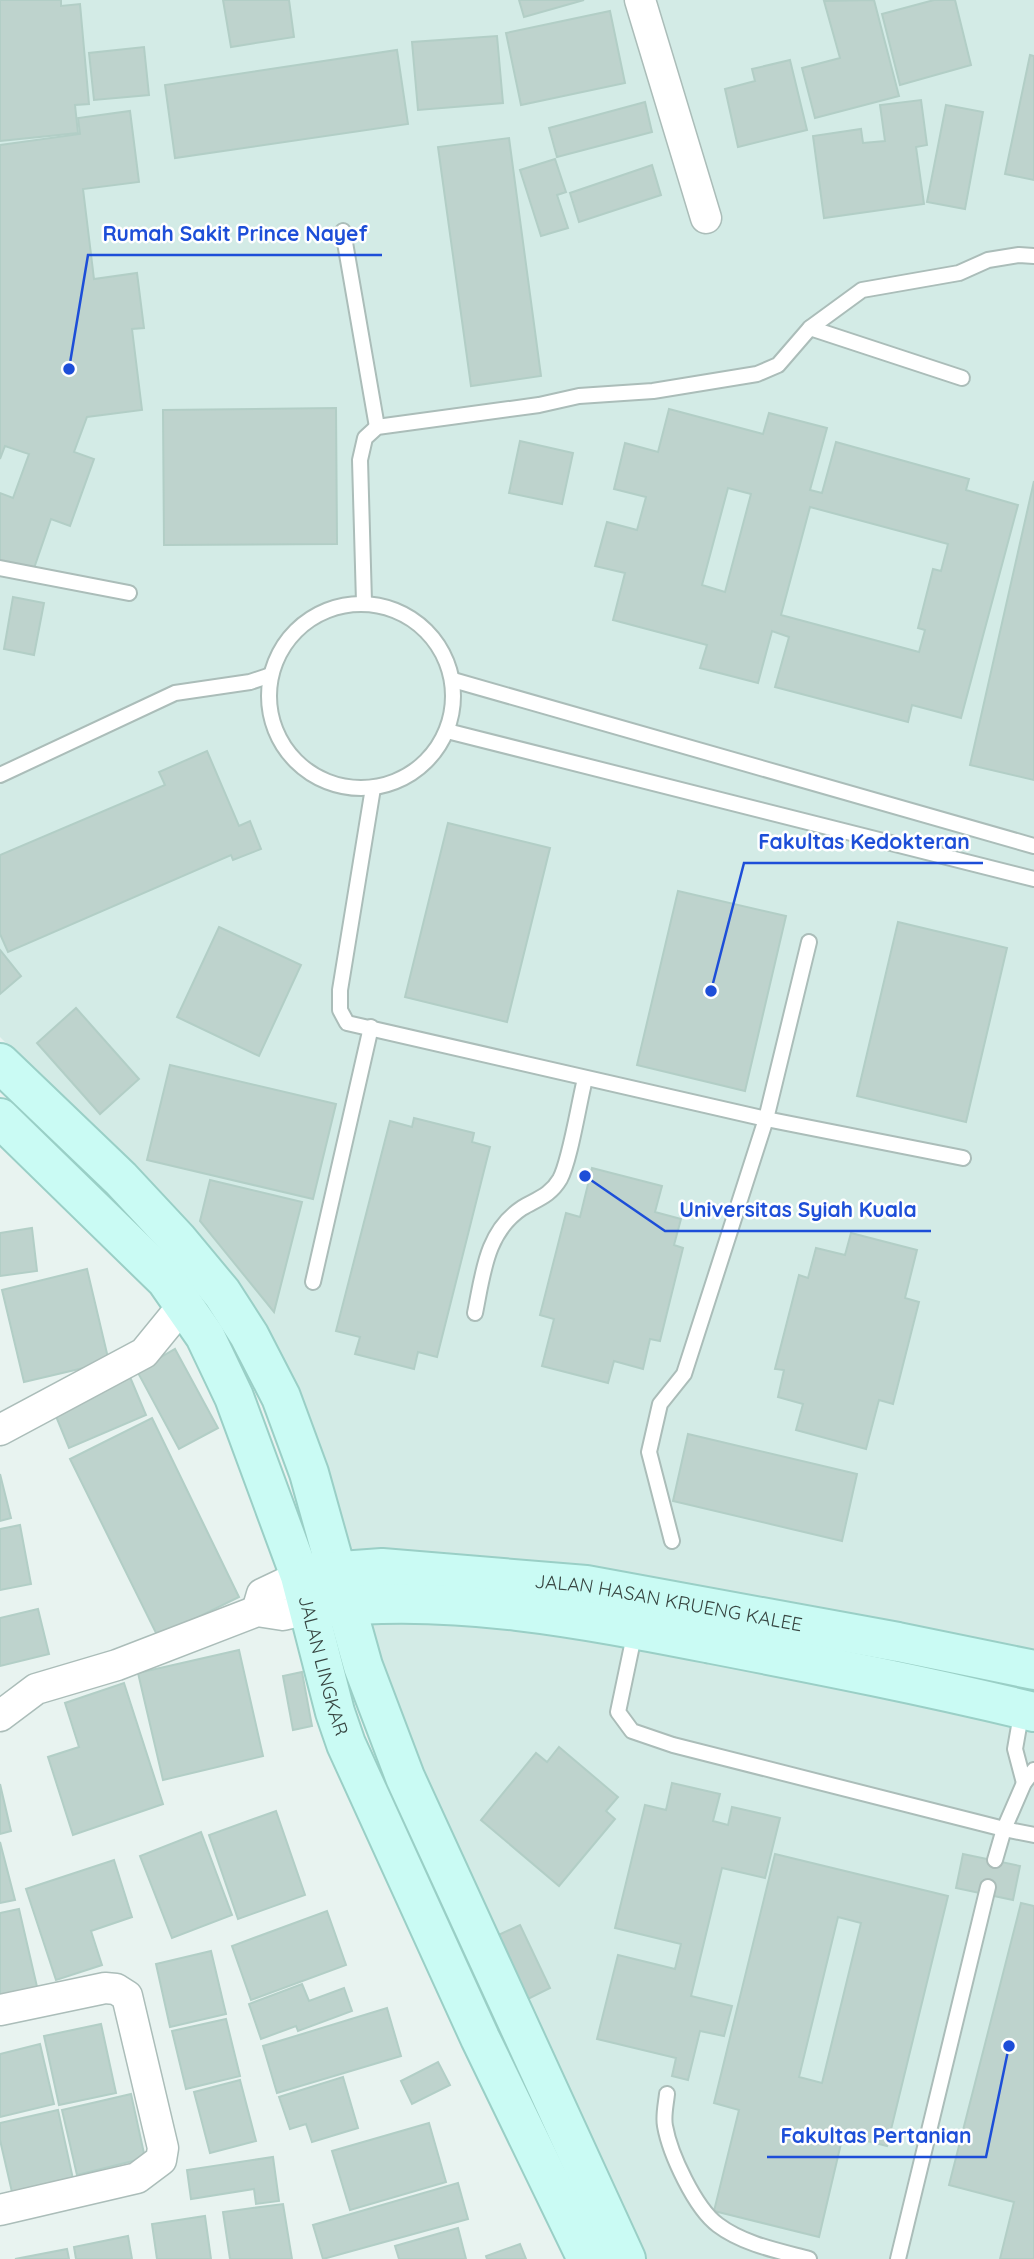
<svg xmlns="http://www.w3.org/2000/svg" width="1034" height="2259" viewBox="0 0 1034 2259" font-family="Quicksand,sans-serif">
	<style>
		.education { fill: #d3ebe6 }
		.building { fill: #bed3cd; stroke: #b2cec6; stroke-width: 2; fill-rule: evenodd }
		.lines { fill: none; stroke-linecap: round; stroke-linejoin: round }
		.lane-casing { stroke: #abbdb9; stroke-width: 18 }
		.street-casing { stroke: #abbdb9; stroke-width: 33 }
		.secondary-casing { stroke: #9acfc6; stroke-width: 42 }
		.lane { stroke: #fff; stroke-width: 14 }
		.street { stroke: #fff; stroke-width: 30 }
		.secondary { stroke: #cafbf4; stroke-width: 38 }
		.labels { text-anchor: middle; dominant-baseline: central; stroke-width: 5; stroke-linejoin: round; paint-order: stroke }
		.street-label { font-size: 19px; fill: #374541; stroke: #fff }
		.leader { fill: none; stroke: #1d4ed8; stroke-width: 2.5 }
		.callout-dot { fill: #1d4ed8; stroke: #fff; stroke-width: 2.5 }
		.callout-label { font-size: 21px; text-anchor: middle; font-weight: bold; fill: #1d4ed8; stroke: #fff; stroke-width: 5; stroke-linejoin: round; paint-order: stroke }
	</style>
	<rect width="100%" height="100%" fill="#e8f3f0"/>
	<!-- education -->
	<path class="education" d="M0,0H1034V2259H638L423,1784L363,1619L282,1366L68,1105L0,1037Z"/>
	<!-- building -->
	<g class="building">
		<path d="M0,0H61V6L80,4L89,104L75,105L78,133L0,141Z"/>
		<path d="M223,0H289L294,37L231,47Z"/>
		<path d="M519,0H584L524,17Z"/>
		<path d="M874,0L899,96L815,118L802,68L840,58L824,1Z"/>
		<path d="M934,0H955L971,65L900,85L882,14Z"/>
		<path d="M610,11L625,83L521,105L506,33Z"/>
		<path d="M497,36L503,103L418,110L412,42Z"/>
		<path d="M144,47L149,95L94,100L89,53Z"/>
		<path d="M397,50L408,124L175,158L165,85Z"/>
		<path d="M1030,55L1034,56V180L1005,174Z"/>
		<path d="M790,60L807,130L738,147L725,89L755,81L752,69Z"/>
		<path d="M921,100L927,145L916,147L924,204L824,218L813,136L861,129L863,143L885,141L880,105Z"/>
		<path d="M645,102L652,132L557,157L549,128Z"/>
		<path d="M946,105L983,112L965,209L927,202Z"/>
		<path d="M130,111L139,182L83,189L94,279L137,273L144,328L132,329L142,410L87,417L74,452L94,459L70,526L51,519L32,574L0,563V493L13,498L29,454L5,446L0,459V145L80,134L78,118Z"/>
		<path d="M509,138L541,376L471,386L438,147Z"/>
		<path d="M555,159L566,192L557,195L568,228L541,236L520,170Z"/>
		<path d="M652,165L661,195L579,222L570,193Z"/>
		<path d="M336,408L337,544L164,545L163,410Z"/>
		<path d="M669,409L763,434L769,413L827,428L810,490L822,493L836,442L969,479L966,490L1018,505L961,718L912,705L908,722L775,687L789,637L772,631L758,683L700,668L707,645L613,620L625,573L595,566L607,522L637,530L646,497L614,489L625,443L658,452ZM728,488L751,494L725,592L702,585ZM810,507L948,544L941,571L933,569L918,628L925,630L919,652L781,615Z"/>
		<path d="M520,441L573,453L562,504L509,493Z"/>
		<path d="M1034,481V780L970,765Z"/>
		<path d="M13,597L44,603L34,655L4,649Z"/>
		<path d="M207,751L239,826L250,821L261,849L233,860L231,855L8,952L0,934V855L165,785L159,772Z"/>
		<path d="M448,823L550,848L507,1022L405,997Z"/>
		<path d="M678,891L786,916L745,1091L637,1065Z"/>
		<path d="M898,922L1007,948L966,1122L857,1096Z"/>
		<path d="M219,927L301,965L259,1056L177,1017Z"/>
		<path d="M0,950L21,976L0,994Z"/>
		<path d="M76,1008L139,1079L100,1114L37,1043Z"/>
		<path d="M170,1065L336,1104L313,1199L147,1160Z"/>
		<path d="M414,1118L474,1133L472,1142L490,1147L437,1357L418,1352L414,1369L355,1354L360,1337L336,1331L390,1121L412,1127Z"/>
		<path d="M592,1168L662,1186L655,1212L681,1219L674,1245L683,1248L660,1341L650,1339L643,1369L614,1361L608,1383L542,1366L554,1319L540,1315L566,1213L580,1217Z"/>
		<path d="M210,1180L302,1202L274,1312L200,1221Z"/>
		<path d="M32,1228L37,1271L0,1276V1233Z"/>
		<path d="M851,1233L917,1250L905,1298L919,1302L893,1404L879,1400L866,1449L796,1430L803,1404L778,1397L784,1370L775,1369L799,1275L808,1278L816,1248L845,1255Z"/>
		<path d="M87,1269L109,1362L24,1382L2,1290Z"/>
		<path d="M175,1349L218,1428L179,1449L137,1371Z"/>
		<path d="M130,1377L146,1415L69,1448L53,1409Z"/>
		<path d="M152,1418L239,1597L158,1637L70,1459Z"/>
		<path d="M688,1434L857,1474L842,1541L673,1501Z"/>
		<path d="M0,1474L11,1518L0,1521Z"/>
		<path d="M20,1525L31,1584L0,1590V1529Z"/>
		<path d="M38,1609L49,1654L0,1666V1618Z"/>
		<path d="M239,1650L263,1756L163,1780L138,1673Z"/>
		<path d="M302,1672L312,1726L293,1730L283,1676Z"/>
		<path d="M124,1683L163,1804L73,1835L48,1757L79,1747L65,1703Z"/>
		<path d="M559,1747L618,1797L606,1811L615,1819L559,1886L481,1820L536,1753L547,1762Z"/>
		<path d="M672,1783L720,1794L713,1821L728,1825L732,1807L780,1818L765,1878L722,1868L691,1996L732,2006L724,2036L700,2031L688,2080L672,2076L676,2058L597,2039L618,1955L675,1969L681,1944L615,1928L645,1805L666,1810Z"/>
		<path d="M0,1784L11,1831L0,1834Z"/>
		<path d="M276,1811L305,1895L238,1919L209,1835Z"/>
		<path d="M201,1832L232,1915L172,1938L140,1856Z"/>
		<path d="M0,1842L15,1900L0,1903Z"/>
		<path d="M775,1854L948,1896L887,2146L843,2135L819,2237L714,2211L739,2110L714,2103ZM838,1917L861,1923L822,2083L799,2077Z"/>
		<path d="M963,1854L1020,1866L1013,1900L956,1888Z"/>
		<path d="M114,1860L132,1917L91,1931L102,1965L56,1980L26,1889Z"/>
		<path d="M1021,1903L1034,1906V2259H1000L1014,2202L949,2185Z"/>
		<path d="M19,1909L38,1991L0,2000V1913Z"/>
		<path d="M327,1911L346,1965L251,2000L232,1946Z"/>
		<path d="M520,1925L550,1988L524,2001L494,1937Z"/>
		<path d="M211,1951L226,2014L170,2027L156,1964Z"/>
		<path d="M302,1984L309,2001L344,1988L352,2011L298,2031L296,2026L261,2039L249,2004Z"/>
		<path d="M387,2008L401,2056L277,2093L263,2046Z"/>
		<path d="M226,2019L240,2076L186,2089L172,2031Z"/>
		<path d="M101,2024L116,2093L59,2105L44,2036Z"/>
		<path d="M40,2044L54,2104L0,2117V2054Z"/>
		<path d="M438,2062L450,2085L412,2104L401,2081Z"/>
		<path d="M343,2077L358,2128L312,2142L306,2124L290,2129L279,2097Z"/>
		<path d="M240,2080L256,2141L210,2153L194,2092Z"/>
		<path d="M131,2094L145,2158L77,2175L62,2110Z"/>
		<path d="M58,2110L73,2179L12,2192L0,2140V2123Z"/>
		<path d="M429,2123L446,2182L350,2210L332,2151Z"/>
		<path d="M273,2157L279,2201L256,2204L254,2189L191,2199L187,2170Z"/>
		<path d="M458,2183L468,2219L323,2259L313,2225Z"/>
		<path d="M283,2204L292,2259H230L223,2212Z"/>
		<path d="M205,2216L211,2259H157L152,2224Z"/>
		<path d="M458,2228L466,2259H399L395,2246Z"/>
		<path d="M128,2236L132,2259H76L74,2247Z"/>
		<path d="M520,2244L526,2259H487L486,2256Z"/>
		<path d="M67,2249L69,2259H15Z"/>
	</g>
	<g class="lines">
		<defs>
			<g id="lane">
				<path d="M343,231L377,427"/>
				<path d="M810,328L962,378"/>
				<path d="M0,568L129,593"/>
				<path d="M364,602L360,460L365,438L377,427L539,405L579,396L653,391L757,374L778,365L810,328L862,290L959,273L988,260L1019,255L1034,256"/>
				<circle cx="361" cy="696" r="92"/>
				<path d="M453,680L1034,846"/>
				<path d="M447,731L1034,879"/>
				<path d="M0,775L175,693L250,682L271,675"/>
				<path d="M373,788L340,990V1010L347,1023L766,1119L963,1158"/>
				<path d="M313,1282L371,1027"/>
				<path d="M475,1313C483,1274 486,1232 522,1208C537,1199 550,1196 560,1179C570,1161 579,1102 585,1079"/>
				<path d="M672,1541L649,1452L660,1404L684,1374L766,1119L809,942"/>
				<path d="M635,1631L618,1712L632,1731L673,1745L1004,1829L995,1860"/>
				<path d="M1022,1709L1015,1749L1024,1783"/>
				<path d="M1034,1770L1024,1783L1004,1829L1034,1835"/>
				<path d="M667,2094C666,2104 663,2116 665,2126C670,2154 695,2208 718,2225C743,2244 779,2251 809,2259"/>
				<path d="M898,2259L988,1887"/>
			</g>
			<g id="street">
				<path d="M640,0L706,218"/>
				<path d="M0,1430L144,1353L184,1304"/>
				<path d="M257,1611L262,1594L300,1576"/>
				<path d="M0,1716L36,1689L117,1665L257,1611L283,1615L309,1609"/>
				<path d="M0,2010L105,1988L116,1989L127,1996L163,2148L161,2160L137,2178L0,2210"/>
			</g>
			<g id="secondary">
				<path d="M0,1063L121,1179L177,1239L222,1293L249,1335L281,1397L309,1473L363,1666L405,1777L626,2259"/>
				<path id="s1" d="M0,1118L166,1280L205,1336L234,1397L300,1576L335,1712L346,1744L480,2038L587,2259"/>
				<path id="s2" d="M314,1573L382,1568L586,1585L898,1642L1034,1670"/>
				<path d="M322,1608C453,1593 584,1619 712,1644C820,1665 927,1686 1034,1712"/>
			</g>
		</defs>
		<!-- lane casing -->
		<use href="#lane" class="lane-casing"/>
		<!-- street casing -->
		<use href="#street" class="street-casing"/>
		<!-- secondary casing -->
		<use href="#secondary" class="secondary-casing"/>
		<!-- lane -->
		<use href="#lane" class="lane"/>
		<!-- street -->
		<use href="#street" class="street"/>
		<!-- secondary -->
		<use href="#secondary" class="secondary"/>
	</g>
	<g class="labels">
		<!-- street labels -->
		<g class="street-label">
			<text stroke="none"><textPath href="#s2" startOffset="357">JALAN HASAN KRUENG KALEE</textPath></text>
			<text stroke="none"><textPath href="#s1" startOffset="651">JALAN LINGKAR</textPath></text>
		</g>
	</g>
	<!-- callouts -->
	<path class="leader" d="M69 369L88 255H382M711 991L744 863H983M585 1176L665 1231H931M1009 2046L986 2157H767"/>
	<g class="callout-dot">
		<circle cx="69" cy="369" r="7"/>
		<circle cx="711" cy="991" r="7"/>
		<circle cx="585" cy="1176" r="7"/>
		<circle cx="1009" cy="2046" r="7"/>
	</g>
	<g class="callout-label">
		<text x="235" y="241">Rumah Sakit Prince Nayef</text>
		<text x="864" y="849">Fakultas Kedokteran</text>
		<text x="798" y="1217">Universitas Syiah Kuala</text>
		<text x="876" y="2143">Fakultas Pertanian</text>
	</g>
</svg>
